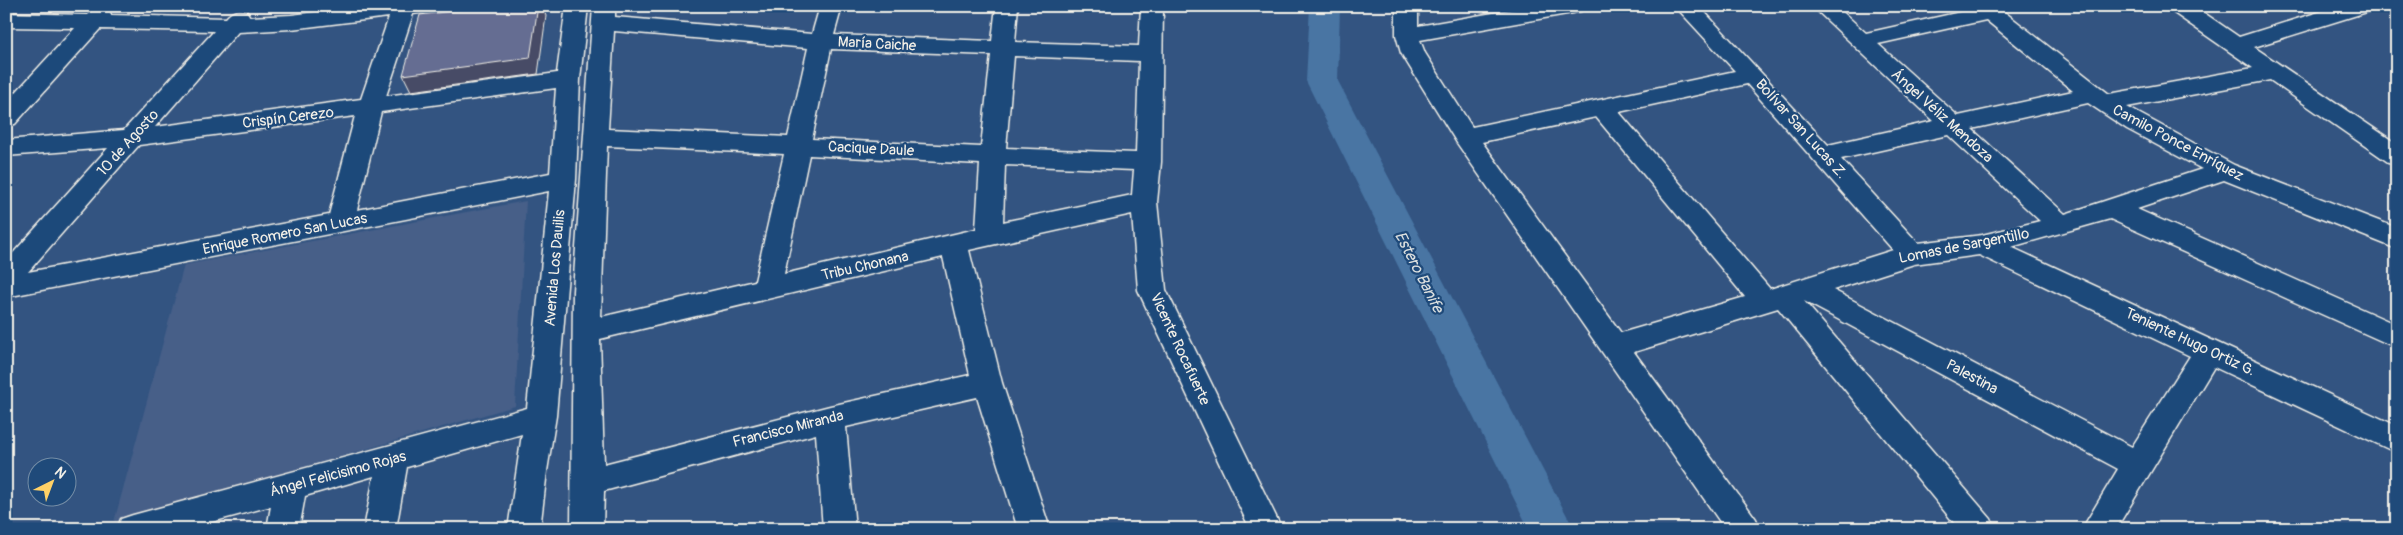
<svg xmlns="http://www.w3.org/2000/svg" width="2403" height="535" viewBox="0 0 2403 535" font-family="Pangolin,sans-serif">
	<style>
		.built { fill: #465f88 }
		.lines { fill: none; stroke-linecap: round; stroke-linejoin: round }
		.river { fill: #4875a3; fill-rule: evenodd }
		.minor-casing { stroke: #f4f1e8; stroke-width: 3 }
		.minor { fill: #1f4a7a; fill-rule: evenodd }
		.shaded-wall { fill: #474c66; stroke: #f4f1e8 }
		.building { fill: #656d92; stroke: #f4f1e8 }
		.labels { text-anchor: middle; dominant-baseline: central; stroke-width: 4.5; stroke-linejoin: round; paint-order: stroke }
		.street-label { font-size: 15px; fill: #f4f1e8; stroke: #1f4a7a }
		.water-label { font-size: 16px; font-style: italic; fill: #dadede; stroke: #1f4a7a }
	</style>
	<rect width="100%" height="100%" fill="#335481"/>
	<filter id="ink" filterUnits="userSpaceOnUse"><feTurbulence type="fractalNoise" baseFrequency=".02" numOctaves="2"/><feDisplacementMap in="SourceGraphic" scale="10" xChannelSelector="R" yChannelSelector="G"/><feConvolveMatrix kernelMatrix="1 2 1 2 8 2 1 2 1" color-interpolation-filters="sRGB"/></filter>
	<g filter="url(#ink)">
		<!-- built -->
		<path class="built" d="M526,201L515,406L114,522L184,265Z"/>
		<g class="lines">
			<!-- river -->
			<path class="river" d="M1310,6H1340L1338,81L1574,529H1529L1306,81Z"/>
			<defs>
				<g id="minor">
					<path d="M365,6H434L431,11L413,14L386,96L557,73L566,6H588L580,79L576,179L556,416L547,471L540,529H508L522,434L407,467L396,529H364L374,476L305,496L299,529H267L271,506L186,529H117L121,519L133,515L527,408L549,191L6,297V261L108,148L6,156V140L124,130L214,31L100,29L15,124L6,126V103L75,28L6,27V13L88,15C94,8 99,7 109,9L111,15L226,18C232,11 237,10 247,12L250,17L291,15ZM389,17L361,99L155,127L238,32L291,29ZM556,88L550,173L357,210L381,112ZM355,116L329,215L28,272L139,145Z"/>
					<path d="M593,6H615V17L812,34L820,6H842L834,35L992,41L996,6H1018L1015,42L1139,46L1141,6H1163L1161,162L1157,202L1166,290L1282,529H1250L1138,290L1132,214L969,250L1002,383L1050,529H1018L977,397L846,427L855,529H823L816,434L604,491L603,529H571L573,291ZM614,31L808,48L788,137L608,129ZM831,49L991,55L981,147L812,139ZM1014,56L1139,61L1136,153L1006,148ZM607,146L784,154L755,281L601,317ZM809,155L980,164L976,229L784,274ZM1005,165L1134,170L1132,195L1003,222ZM943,257L970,375L830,406L604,464L600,339Z"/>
					<path d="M1396,6H1418V26L1533,6H1584L1581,11L1573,13L1420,40L1425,53L1472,127L1735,71L1675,6H1699L1828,145L1934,121L1812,6H1836L1866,33L1974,9L1972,6H1997L2109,94L2253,68L2171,11L2168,6H2194L2239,37L2338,6H2373L2370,11L2254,47L2397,144V164L2388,162L2270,80L2127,107L2234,165L2397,228V249L2224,180L2137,209L2397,325V348L2110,219L2011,247L2397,426V453L2214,367L2116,529H2082L2118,469L1804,301L1991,519L1995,529H1959L1778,308L1634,352L1756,519L1760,529H1725L1457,143L1401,53L1396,35ZM1986,20L2073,91L1958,116L1878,44ZM1747,84L1893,250L1770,289L1619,112ZM2088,103L2127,129L2202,169L2065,214L1972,129ZM1596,117L1745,297L1621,333L1482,142ZM1948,135L2040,221L1982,235L1918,243L1841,159ZM1979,255L2190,356L2132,447L1833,290L1914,264Z"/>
				</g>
			</defs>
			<!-- minor casing -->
			<use href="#minor" class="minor-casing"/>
			<!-- minor -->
			<use href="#minor" class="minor"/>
		</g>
		<!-- shaded-wall -->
		<path class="shaded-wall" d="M538,6H542L546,16L538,74L411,91L403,75Z"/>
		<!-- building -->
		<path class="building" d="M493,6H538L530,58L403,75L420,15Z"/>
	</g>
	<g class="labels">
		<!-- street labels -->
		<g class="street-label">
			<text transform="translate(877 44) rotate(3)">María Caiche</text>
			<text transform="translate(1942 116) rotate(42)">Ángel Véliz Mendoza</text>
			<text transform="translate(288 118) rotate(-7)">Crispín Cerezo</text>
			<text transform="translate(1801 129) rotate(48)">Bolívar San Lucas Z.</text>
			<text transform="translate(128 143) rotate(-48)">10 de Agosto</text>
			<text transform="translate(2178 143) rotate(28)">Camilo Ponce Enríquez</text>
			<text transform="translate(871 149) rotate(3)">Cacique Daule</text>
			<text transform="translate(285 234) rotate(-11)">Enrique Romero San Lucas</text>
			<text transform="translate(1964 246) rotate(-11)">Lomas de Sargentillo</text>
			<text transform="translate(865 266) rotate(-13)">Tribu Chonana</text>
			<text transform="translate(555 268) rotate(-85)">Avenida Los Dauilis</text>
			<text transform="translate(2190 342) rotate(25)">Teniente Hugo Ortiz G.</text>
			<text transform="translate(1180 349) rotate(65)">Vicente Rocafuerte</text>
			<text transform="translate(1972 377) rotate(28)">Palestina</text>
			<text transform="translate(788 429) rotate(-14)">Francisco Miranda</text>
			<text transform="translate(338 474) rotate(-15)">Ángel Felicisimo Rojas</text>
		</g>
		<!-- water labels -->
		<g class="water-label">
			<text transform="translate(1419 272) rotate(63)">Estero Banife</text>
		</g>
	</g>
	<!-- margin -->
	<rect width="2403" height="535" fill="none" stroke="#1f4a7a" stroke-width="25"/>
	<rect x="12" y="12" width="2378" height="510" fill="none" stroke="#f4f1e8" stroke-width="2" filter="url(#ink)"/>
	<!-- north arrow -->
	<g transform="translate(52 482) rotate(42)"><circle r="24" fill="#1f4a7a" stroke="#748da6"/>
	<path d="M0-4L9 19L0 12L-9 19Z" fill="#ffd166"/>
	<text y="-8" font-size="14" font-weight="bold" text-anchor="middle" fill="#f4f1e8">N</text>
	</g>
</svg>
